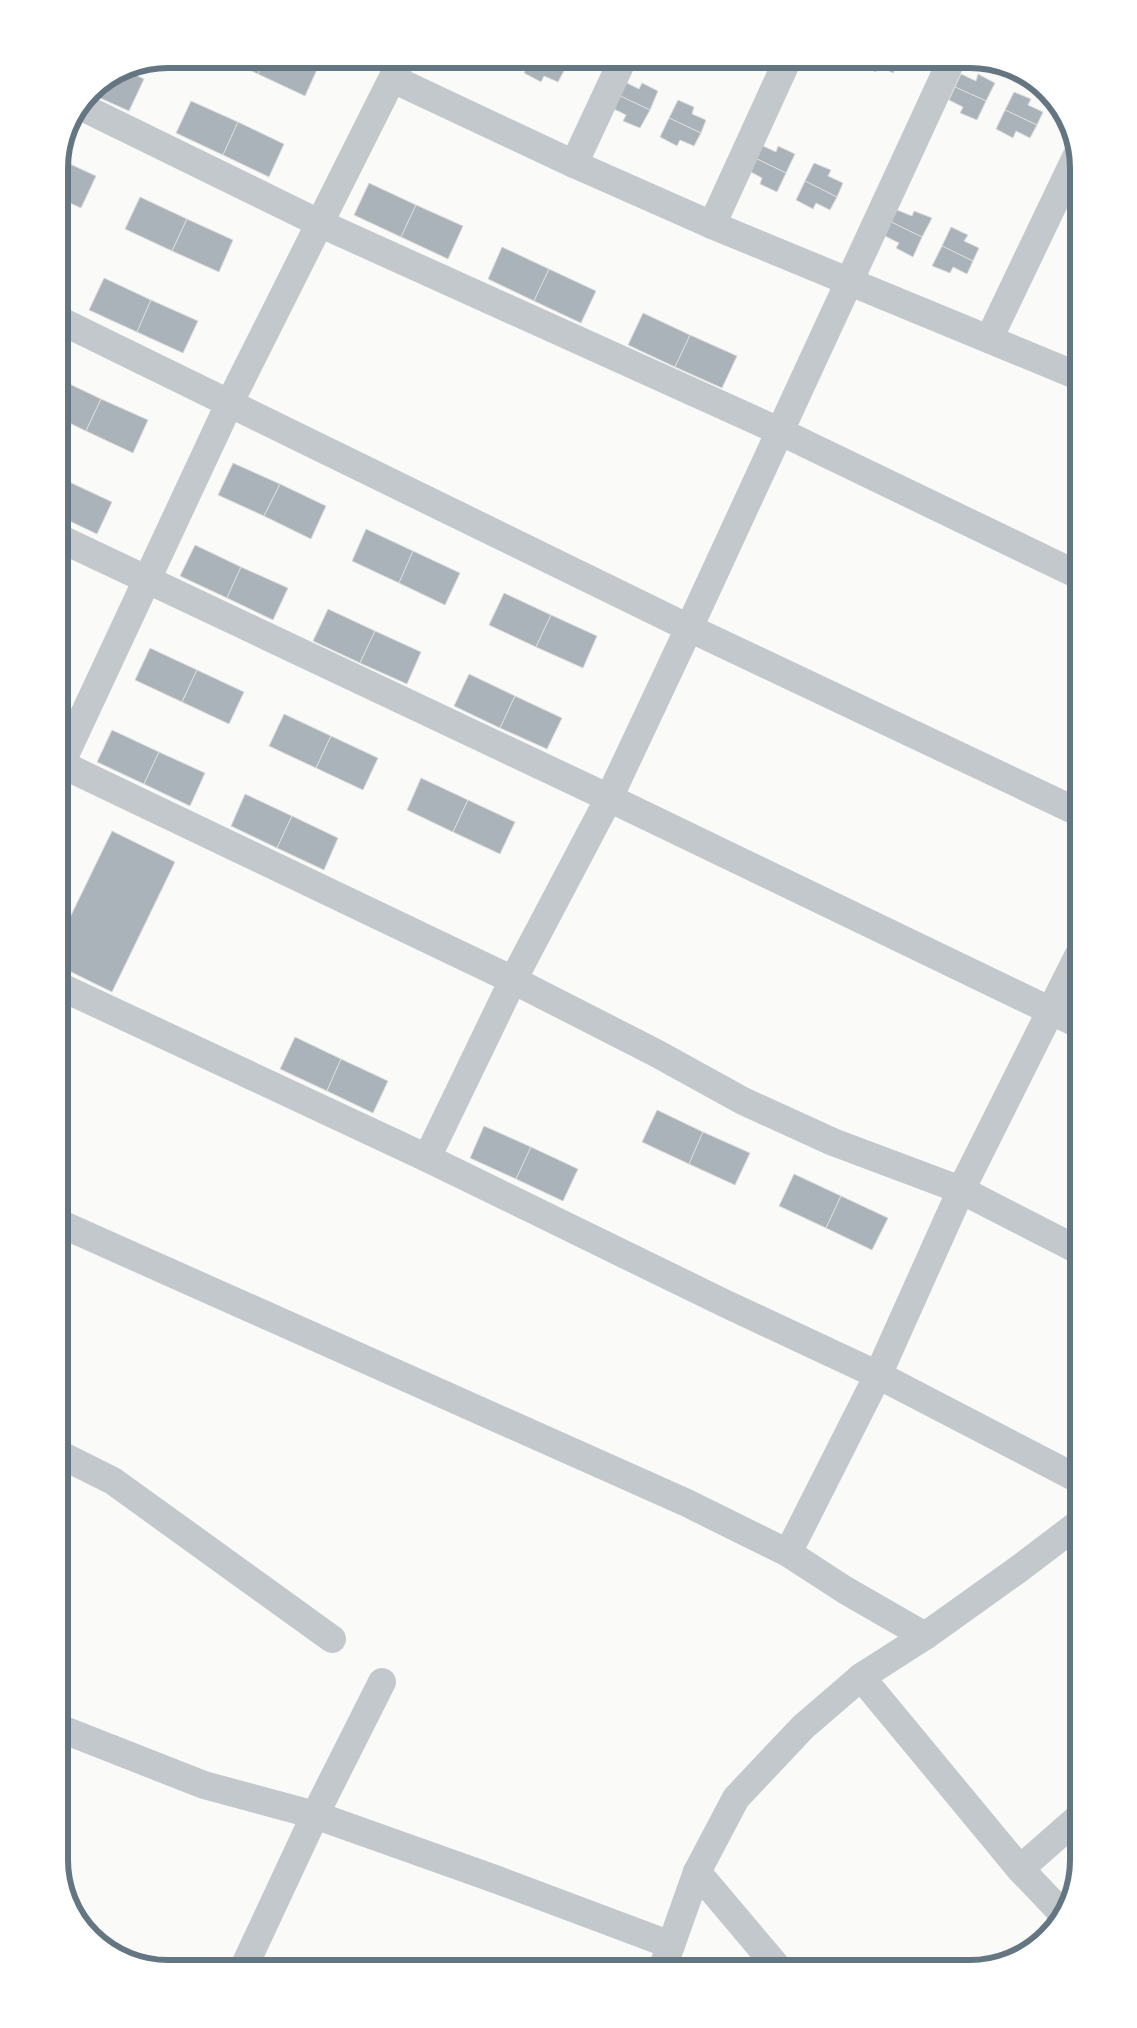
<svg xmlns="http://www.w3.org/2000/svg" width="1137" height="2028" viewBox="0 0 1137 2028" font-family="Jost,sans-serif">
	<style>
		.building { fill: #aab3b9; stroke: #dcdcda }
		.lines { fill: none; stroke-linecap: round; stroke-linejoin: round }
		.minor { stroke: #c3c8cc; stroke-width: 28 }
		.rim { fill: none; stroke: #657683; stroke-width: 6 }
	</style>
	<rect width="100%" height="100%" fill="#fafaf8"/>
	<!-- building -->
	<g class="building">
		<path d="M226,59H265L258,74Z"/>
		<path d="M265,59H311L320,63L305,96L258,74Z"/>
		<path d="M531,59H543L565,69L558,82L544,76L541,82L524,73Z"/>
		<path d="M543,59H570L565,69Z"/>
		<path d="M862,59H898L900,60L893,73L879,66L876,72L859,64Z"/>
		<path d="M123,69L144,79L129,111L89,93Z"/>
		<path d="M961,74L976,81L978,74L995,83L986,101L955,87Z"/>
		<path d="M625,82L639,89L642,83L658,91L650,110L618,95Z"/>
		<path d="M955,87L986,101L977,120L960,113L963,107L949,100Z"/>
		<path d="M1014,92L1031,99L1028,105L1043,112L1037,125L1005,110Z"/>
		<path d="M618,95L650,110L640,128L623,121L626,115L612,108Z"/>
		<path d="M678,100L694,107L692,114L706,120L701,133L669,118Z"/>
		<path d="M191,101L238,122L223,155L176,133Z"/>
		<path d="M1005,110L1037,125L1030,138L1016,131L1013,138L996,129Z"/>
		<path d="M669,118L701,133L694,146L680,140L677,146L660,137Z"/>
		<path d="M238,122L284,144L269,177L223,155Z"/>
		<path d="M761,145L776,152L778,146L795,154L786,173L755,158Z"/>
		<path d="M755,158L786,173L777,192L760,184L762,178L749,171Z"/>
		<path d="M59,159L96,176L81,208L59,198Z"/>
		<path d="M814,163L831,170L828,176L843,183L837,197L805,181Z"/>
		<path d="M805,181L837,197L830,210L816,203L813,209L796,200Z"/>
		<path d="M369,183L416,205L401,237L354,215Z"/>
		<path d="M140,197L187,219L172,251L125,229Z"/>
		<path d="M416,205L463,226L448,259L401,237Z"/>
		<path d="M897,210L912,216L914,211L932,218L922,237L891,222Z"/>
		<path d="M187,219L233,240L219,272L172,251Z"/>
		<path d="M891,222L922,237L913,257L896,248L899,243L885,236Z"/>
		<path d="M951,227L968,235L964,241L979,248L973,261L942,246Z"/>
		<path d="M942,246L973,261L967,274L953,267L950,273L932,266Z"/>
		<path d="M502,247L549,269L534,301L488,279Z"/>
		<path d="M549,269L596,291L581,323L534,301Z"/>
		<path d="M104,278L151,300L137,332L89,310Z"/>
		<path d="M151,300L198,321L183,353L137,332Z"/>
		<path d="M643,313L690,335L675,367L628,345Z"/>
		<path d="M690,335L737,356L722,388L675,367Z"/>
		<path d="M59,379L101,399L86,431L59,418Z"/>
		<path d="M101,399L148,420L133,453L86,431Z"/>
		<path d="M233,463L280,484L264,516L218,495Z"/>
		<path d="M65,480L112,502L97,534L59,516V494Z"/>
		<path d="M280,484L326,506L311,539L264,516Z"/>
		<path d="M366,529L413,551L399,583L352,561Z"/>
		<path d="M195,545L241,567L227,598L180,576Z"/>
		<path d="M413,551L460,573L445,605L399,583Z"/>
		<path d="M241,567L288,588L273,620L227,598Z"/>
		<path d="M504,593L551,615L536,647L489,625Z"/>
		<path d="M328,609L375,631L360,663L313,641Z"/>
		<path d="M551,615L597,636L583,668L536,647Z"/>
		<path d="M375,631L421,652L407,684L360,663Z"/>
		<path d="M150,648L197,670L182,702L135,680Z"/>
		<path d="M197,670L244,692L229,724L182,702Z"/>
		<path d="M469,674L515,696L500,728L454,706Z"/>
		<path d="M515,696L562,718L547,749L500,728Z"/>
		<path d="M284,714L331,736L316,768L269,746Z"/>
		<path d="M112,730L159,752L144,784L97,762Z"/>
		<path d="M331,736L378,758L363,790L316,768Z"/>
		<path d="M159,752L205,773L190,806L144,784Z"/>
		<path d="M421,778L468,800L453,832L407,810Z"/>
		<path d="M245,794L292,816L277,848L231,826Z"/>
		<path d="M468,800L515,822L500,854L453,832Z"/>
		<path d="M292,816L338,838L324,870L277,848Z"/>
		<path d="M112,831L175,862L112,992L59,966V940Z"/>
		<path d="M295,1037L341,1059L327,1091L280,1069Z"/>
		<path d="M341,1059L388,1081L373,1113L327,1091Z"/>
		<path d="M657,1110L703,1132L689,1164L642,1142Z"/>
		<path d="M484,1126L531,1147L516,1179L470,1158Z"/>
		<path d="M703,1132L750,1153L735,1185L689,1164Z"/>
		<path d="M531,1147L578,1169L563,1201L516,1179Z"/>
		<path d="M794,1174L841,1196L826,1228L779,1206Z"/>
		<path d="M841,1196L888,1218L872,1250L826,1228Z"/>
	</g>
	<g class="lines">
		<!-- minor -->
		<g class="minor">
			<path d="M393,79L574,164L712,225L1078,376"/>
			<path d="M80,106L319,223L779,431L1078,575"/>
			<path d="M574,164L623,59"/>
			<path d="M712,225L788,59"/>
			<path d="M59,320L689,628L1078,812"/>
			<path d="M989,339L1076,157"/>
			<path d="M59,538L609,798L1078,1024"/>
			<path d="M59,763L513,980L656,1053L743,1101L833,1142L961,1190L1078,1250"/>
			<path d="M59,768L230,402L402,59"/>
			<path d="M59,986L427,1158L724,1303L878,1375L1078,1479"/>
			<path d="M427,1158L513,980L609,798L689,628L952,59"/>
			<path d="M59,1223L687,1503L788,1553L845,1590L925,1636"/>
			<path d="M59,1454L113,1481L332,1639"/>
			<path d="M788,1553L878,1375L961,1190L1078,956"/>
			<path d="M861,1677L1020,1869L1062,1913"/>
			<path d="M59,1728L204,1785L315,1815L495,1879L671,1945L662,1969"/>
			<path d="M1020,1869L1078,1818"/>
			<path d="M697,1872L779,1969"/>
			<path d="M671,1945L697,1872L736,1798L803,1727L861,1677L925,1636L1016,1571L1078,1524"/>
			<path d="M243,1969L315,1815L382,1682"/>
		</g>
	</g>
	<!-- crop -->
	<path d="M0 0H1137V2028H0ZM168 68H970A100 100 0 0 1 1070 168V1860A100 100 0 0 1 970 1960H168A100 100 0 0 1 68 1860V168A100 100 0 0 1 168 68Z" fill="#fff" fill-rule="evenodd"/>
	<path class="rim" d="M168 68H970A100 100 0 0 1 1070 168V1860A100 100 0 0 1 970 1960H168A100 100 0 0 1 68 1860V168A100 100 0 0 1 168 68Z"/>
</svg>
